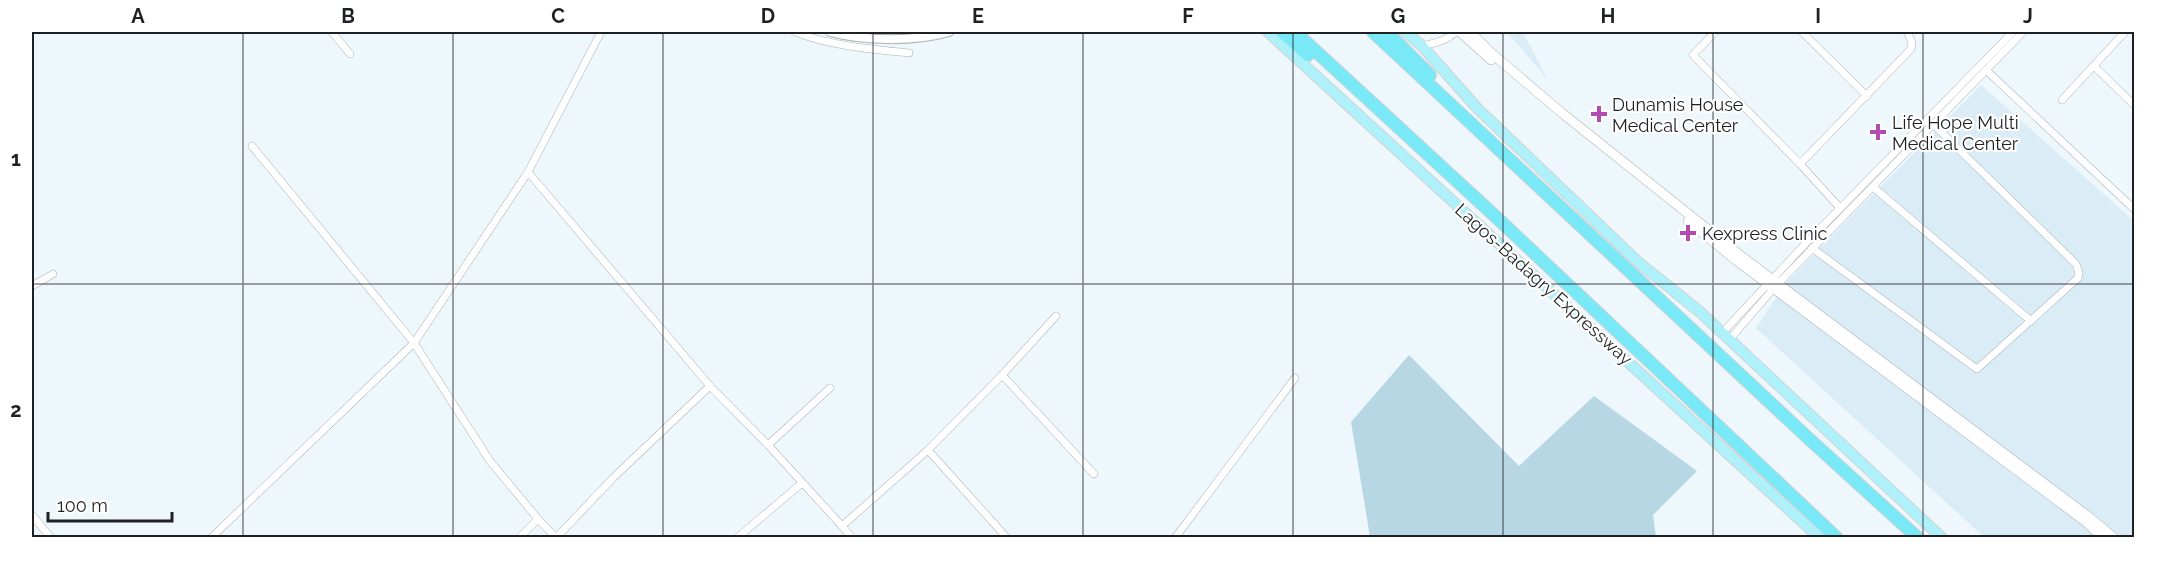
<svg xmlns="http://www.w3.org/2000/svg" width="2166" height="569" viewBox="0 0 2166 569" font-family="Raleway,sans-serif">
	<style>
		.built { fill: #daecf5 }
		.green { fill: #b8d7e5 }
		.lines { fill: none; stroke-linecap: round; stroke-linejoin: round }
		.minor-casing { stroke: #abb5b9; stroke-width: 8 }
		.tertiary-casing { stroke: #abb5b9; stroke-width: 10 }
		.secondary-casing { stroke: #abb5b9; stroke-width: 10 }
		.primary-casing { stroke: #d2d3d3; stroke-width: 12 }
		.motorway-casing { stroke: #d2d3d3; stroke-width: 14 }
		.minor { stroke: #fff; stroke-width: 7 }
		.tertiary { stroke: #fff; stroke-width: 8 }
		.secondary { stroke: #fff; stroke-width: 9 }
		.primary { stroke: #aff1fa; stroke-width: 10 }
		.motorway { stroke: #79e8f7; stroke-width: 12 }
		.grid { fill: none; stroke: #1e2123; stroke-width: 1.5; stroke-opacity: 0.55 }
		.poi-dot { fill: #b24cb0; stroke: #fff; stroke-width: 2 }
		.labels { text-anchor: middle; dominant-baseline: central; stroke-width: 4.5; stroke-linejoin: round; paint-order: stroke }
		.poi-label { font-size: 18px; fill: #1e2123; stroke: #fff; text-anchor: start }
		.street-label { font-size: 18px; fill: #1e2123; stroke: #fff }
		.neatline { fill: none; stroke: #1e2123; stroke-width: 2 }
		.grid-label { font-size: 20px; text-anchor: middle; font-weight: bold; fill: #1e2123 }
	</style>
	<rect width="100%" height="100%" fill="#edf7fc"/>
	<!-- built -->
	<g class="built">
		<path d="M1505,32H1523L1548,80L1515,41Z"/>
		<path d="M1981,85L2134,221V537H1984L1756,328L1785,284Z"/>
	</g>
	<!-- green -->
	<path class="green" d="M1409,355L1519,466L1594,396L1697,471L1653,515L1656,537H1370L1351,422Z"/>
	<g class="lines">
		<defs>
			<g id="minor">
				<path d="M332,32L350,54"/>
				<path d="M795,32C831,46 870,49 909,53"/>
				<path d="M1715,32L1693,55L1800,164L1840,208"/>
				<path d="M1802,32L1867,96"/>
				<path d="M1422,46C1435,43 1446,41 1456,32"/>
				<path d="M2094,66L2134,105"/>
				<path d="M1986,70L2134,209"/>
				<path d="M2062,100L2125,32"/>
				<path d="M252,146L414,343L490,461L538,519L556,538"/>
				<path d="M1800,164L1911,49L1912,42L1907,32"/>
				<path d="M528,172L710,386L768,445L842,526"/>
				<path d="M1873,187L2031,321"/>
				<path d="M1812,248L1977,369L2078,278L2079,273L2076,264L1933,124"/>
				<path d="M32,286L53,274"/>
				<path d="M1722,333L1806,243L2013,32"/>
				<path d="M1729,340L1774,288L2023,32"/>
				<path d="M1002,375L1094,474"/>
				<path d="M768,445L830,388"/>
				<path d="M928,450L1007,538"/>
				<path d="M32,515L51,538"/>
				<path d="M211,538L414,343L528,172L601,32"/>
				<path d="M519,538L538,519"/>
				<path d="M556,538L614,477L710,386"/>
				<path d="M737,538L802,483"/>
				<path d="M852,538L842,526L928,450L1002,375L1056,316"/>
				<path d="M1175,538L1295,378"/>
			</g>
			<path id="tertiary" d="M830,32C864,41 915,42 949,32"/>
			<g id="secondary">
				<path d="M1460,32L1491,60"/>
				<path d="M1470,32L1490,52L1562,113L1741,256L2089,517L2114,538"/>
				<path d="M1688,221L1737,261L2086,522L2103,538"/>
			</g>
			<g id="primary">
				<path d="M1268,32L1820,538"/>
				<path d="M1406,32L1422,46L1478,109L1638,262L1700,312L1942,538"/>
			</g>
			<g id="motorway">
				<path d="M1282,32L1308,55"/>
				<path d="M1295,32L1496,217L1837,538"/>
				<path d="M1373,32L1807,437L1918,538"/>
				<path d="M1387,32L1430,75"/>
			</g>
		</defs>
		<!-- minor casing -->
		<use href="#minor" class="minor-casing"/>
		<!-- tertiary casing -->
		<use href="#tertiary" class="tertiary-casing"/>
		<!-- secondary casing -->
		<use href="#secondary" class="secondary-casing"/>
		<!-- primary casing -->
		<use href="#primary" class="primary-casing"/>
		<!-- motorway casing -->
		<use href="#motorway" class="motorway-casing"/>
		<!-- minor -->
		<use href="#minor" class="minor"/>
		<!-- tertiary -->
		<use href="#tertiary" class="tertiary"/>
		<!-- secondary -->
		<use href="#secondary" class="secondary"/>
		<!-- primary -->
		<use href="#primary" class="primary"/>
		<!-- motorway -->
		<use href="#motorway" class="motorway"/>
	</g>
	<!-- grid -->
	<path class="grid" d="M243,32V538M453,32V538M663,32V538M873,32V538M1083,32V538M1293,32V538M1503,32V538M1713,32V538M1923,32V538M32,284H2134"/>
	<!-- markers -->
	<g class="poi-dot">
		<path d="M1596 105h6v6h6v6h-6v6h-6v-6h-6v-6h6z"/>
		<path d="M1875 123h6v6h6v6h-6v6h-6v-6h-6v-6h6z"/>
		<path d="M1685 224h6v6h6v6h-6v6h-6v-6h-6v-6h6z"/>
	</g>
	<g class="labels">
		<!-- poi labels -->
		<g class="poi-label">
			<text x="1612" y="104">Dunamis House<tspan x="1612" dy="21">Medical Center</tspan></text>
			<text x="1892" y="122">Life Hope Multi<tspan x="1892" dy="21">Medical Center</tspan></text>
			<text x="1702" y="233">Kexpress Clinic</text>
		</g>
		<!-- street labels -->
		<g class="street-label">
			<text transform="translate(1544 284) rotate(42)">Lagos-Badagry Expressway</text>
		</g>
	</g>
	<!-- border -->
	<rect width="2166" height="569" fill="none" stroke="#ffffff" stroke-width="66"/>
	<!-- scale -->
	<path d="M48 512v9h124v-9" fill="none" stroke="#1e2123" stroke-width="3"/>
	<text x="57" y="512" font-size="18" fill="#1e2123" stroke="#ffffff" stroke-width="4.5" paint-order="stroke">100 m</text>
	<rect x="33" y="33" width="2100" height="503" class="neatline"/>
	<g class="grid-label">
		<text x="138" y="23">A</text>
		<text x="348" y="23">B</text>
		<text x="558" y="23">C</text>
		<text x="768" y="23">D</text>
		<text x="978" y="23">E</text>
		<text x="1188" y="23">F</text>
		<text x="1398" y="23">G</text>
		<text x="1608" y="23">H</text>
		<text x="1818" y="23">I</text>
		<text x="2028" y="23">J</text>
		<text x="16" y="166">1</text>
		<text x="16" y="417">2</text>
	</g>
</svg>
